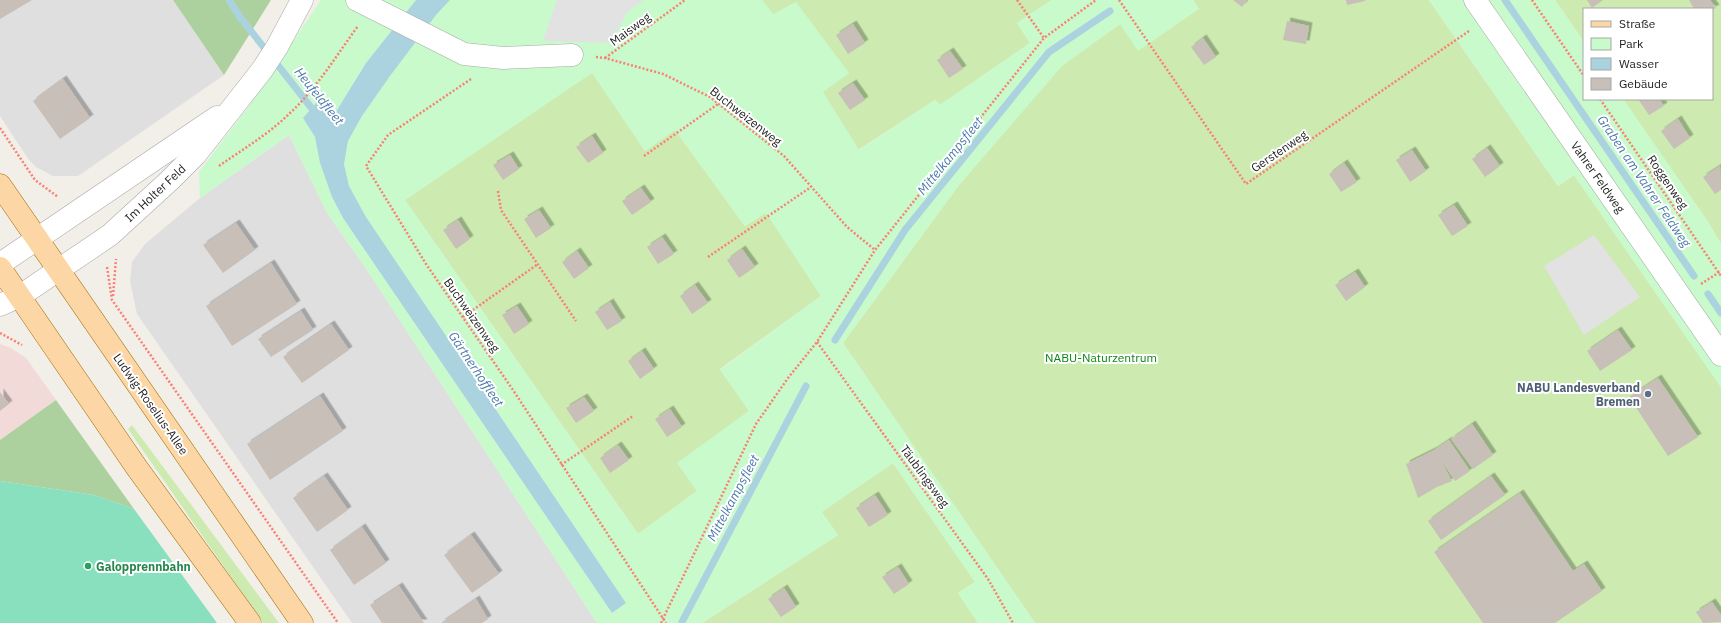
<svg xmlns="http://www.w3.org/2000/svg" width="1721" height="623" viewBox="0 0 1721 623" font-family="'IBM Plex Sans',sans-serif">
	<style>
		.residential { fill: #e0dfdf }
		.commercial { fill: #f2dad9 }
		.grass { fill: #cdebb0 }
		.forest { fill: #add19e }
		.park { fill: #c8facc; fill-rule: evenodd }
		.pitch { fill: #88e0be }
		.parking { fill: #e2e2e2 }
		.water { fill: #aad3df }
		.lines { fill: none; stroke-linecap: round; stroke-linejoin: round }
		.stream { stroke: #aad3df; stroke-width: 7 }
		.building { fill: #c7bfb8; filter: url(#shadow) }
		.minor-casing { stroke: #a9a9a9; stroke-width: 23 }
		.major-casing { stroke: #a06b00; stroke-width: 23 }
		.path { stroke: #fa8072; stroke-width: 2.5; stroke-dasharray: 2 2; stroke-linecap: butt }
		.minor { stroke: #fff; stroke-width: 22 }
		.major { stroke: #fcd6a4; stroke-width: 22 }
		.service-dot { fill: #5c6f8a; stroke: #fff; stroke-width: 1.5 }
		.leisure-dot { fill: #2e9e5b; stroke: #fff; stroke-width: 1.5 }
		.labels { text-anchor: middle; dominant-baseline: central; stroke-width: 4; stroke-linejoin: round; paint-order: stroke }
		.street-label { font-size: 12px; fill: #222; stroke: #fff }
		.park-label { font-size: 12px; fill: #0c8416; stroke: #fff }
		.service-label { font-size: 12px; font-weight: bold; fill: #4e5e75; stroke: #fff; text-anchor: end }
		.leisure-label { font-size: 12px; font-weight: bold; fill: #27864d; stroke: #fff; text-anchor: start }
		.water-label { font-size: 13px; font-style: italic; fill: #4a7aab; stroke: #fff }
	</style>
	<defs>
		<filter id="shadow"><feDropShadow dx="3.5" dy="-3.5" stdDeviation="0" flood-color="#0004"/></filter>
	</defs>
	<rect width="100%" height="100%" fill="#f2efe9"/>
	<!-- residential -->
	<g class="residential">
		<path d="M0,0H173L224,75L78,176H53L36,167L29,160L0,116Z"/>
		<path d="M289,135L327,213L365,267L597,623H352L137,314L130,281L132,262L145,244L200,198Z"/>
	</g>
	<!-- commercial -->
	<path class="commercial" d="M0,344L11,348L26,358L56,400L0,440Z"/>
	<!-- grass -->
	<g class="grass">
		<path d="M762,0H1052L1017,23L1030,43L940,105L935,100L858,150L822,91L849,73L772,14Z"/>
		<path d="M1193,0H1429L1558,186L1574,175L1721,387V623H1035L843,343L959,185L1061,66L1120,24L1199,9Z"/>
		<path d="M1555,0H1721V244L1708,222L1623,99H1712V9H1584V42Z"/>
		<path d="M592,72L645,151L675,130L745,226L766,212L821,296L720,369L749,411L678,463L697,491L638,534L405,200Z"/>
		<path d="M132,425L279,623H263L128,429Z"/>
		<path d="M893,463L975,582L958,593L978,623H702L838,535L821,512Z"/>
	</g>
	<!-- forest -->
	<g class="forest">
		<path d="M173,0H271L224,75Z"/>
		<path d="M56,400L134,509L94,495L0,481V440Z"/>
	</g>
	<!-- park -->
	<g class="park">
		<path d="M321,0H416L366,63L337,110L329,114L303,118L315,137L320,163L332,197L343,218L612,613L626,603L366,217L349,186L344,164L348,141L362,116L390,76L436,15L450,0H762L773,14L796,2L849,73L823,92L859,150L935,100L940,105L1030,43L1017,23L1052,0H1193L1199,9L1138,51L1120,24L1062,66L959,185L843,343L1035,623H978L958,593L975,582L893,463L822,512L838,535L702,623H597L365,267L327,213L289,135L200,198L199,172L249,106ZM592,73L645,151L675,130L745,226L766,213L821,296L720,370L749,411L677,463L697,491L638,534L405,200Z"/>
		<path d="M1429,0H1555L1584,42V99H1623L1708,222L1721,244V387L1574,175L1558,186Z"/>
	</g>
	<!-- pitch -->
	<path class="pitch" d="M0,481L94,495L134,509L217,623H0Z"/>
	<!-- parking -->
	<g class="parking">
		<path d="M557,0H643L627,12L611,43L543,41Z"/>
		<path d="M1594,235L1640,297L1584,335L1544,266Z"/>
	</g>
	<!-- water -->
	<path class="water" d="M416,0H450L436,15L390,76L362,116L348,141L344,164L349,186L366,217L626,603L612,613L343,218L332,197L320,163L315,137L303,118L317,102L329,114L337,110L366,63Z"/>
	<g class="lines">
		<!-- stream -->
		<g class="stream">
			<path d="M229,0L240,17L317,115"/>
			<path d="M1505,0L1694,276"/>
			<path d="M1708,294L1721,313"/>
			<path d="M835,340L905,230L1049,52L1110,11"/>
			<path d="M682,622L806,386"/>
		</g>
	</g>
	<!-- building -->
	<g class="building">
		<path d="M0,0H32L0,19Z"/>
		<path d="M1233,0H1247L1242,7Z"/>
		<path d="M1346,0H1365V1L1347,5Z"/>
		<path d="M1587,0H1603L1592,8Z"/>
		<path d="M1689,0H1710L1716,8L1712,10V9H1694Z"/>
		<path d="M1287,21L1309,26L1306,44L1283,40Z"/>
		<path d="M853,24L865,43L848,54L836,35Z"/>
		<path d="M1203,38L1216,57L1204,65L1191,47Z"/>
		<path d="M950,51L963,69L949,78L937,60Z"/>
		<path d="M63,79L90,118L60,139L33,101Z"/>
		<path d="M853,83L865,100L850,110L838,93Z"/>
		<path d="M1638,99H1659L1664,106L1649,115Z"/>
		<path d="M1678,119L1690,138L1674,149L1661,131Z"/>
		<path d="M592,136L603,153L588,163L576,147Z"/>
		<path d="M1487,148L1500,166L1485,177L1472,159Z"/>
		<path d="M1412,150L1426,171L1410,182L1396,160Z"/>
		<path d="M510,155L519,169L503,180L493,165Z"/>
		<path d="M1344,163L1357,182L1341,192L1329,174Z"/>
		<path d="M1720,166L1721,190L1715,194L1703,177Z"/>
		<path d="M641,188L651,202L632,215L622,201Z"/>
		<path d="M1454,205L1468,226L1452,236L1438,215Z"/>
		<path d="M539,210L551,228L536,238L524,219Z"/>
		<path d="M458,220L470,239L456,249L443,230Z"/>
		<path d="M236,223L255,250L223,273L203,245Z"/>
		<path d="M662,237L674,254L658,264L647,247Z"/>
		<path d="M742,249L755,267L739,278L727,260Z"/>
		<path d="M577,251L589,268L574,279L562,262Z"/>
		<path d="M271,263L297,304L232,346L206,306Z"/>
		<path d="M1355,272L1365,287L1346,301L1335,285Z"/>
		<path d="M695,285L708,303L692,314L680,296Z"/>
		<path d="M610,302L622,321L607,330L595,312Z"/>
		<path d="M517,306L529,324L514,334L502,315Z"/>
		<path d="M301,311L313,330L271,357L258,339Z"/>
		<path d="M331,324L349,350L302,383L283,357Z"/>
		<path d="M1618,330L1632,350L1600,371L1587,351Z"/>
		<path d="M642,351L654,369L640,379L628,361Z"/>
		<path d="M1658,378L1698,437L1668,456L1629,397Z"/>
		<path d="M0,392L9,404L0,411Z"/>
		<path d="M320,396L343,431L270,480L247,444Z"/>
		<path d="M584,397L594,411L576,423L566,408Z"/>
		<path d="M670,409L682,427L667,437L655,419Z"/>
		<path d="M1472,424L1493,455L1473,469L1451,439Z"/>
		<path d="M1449,440L1470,471L1455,481L1439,457L1452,481L1437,487L1418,498L1406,464L1434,450Z"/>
		<path d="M618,445L629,460L610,473L600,458Z"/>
		<path d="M324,476L348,510L317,532L293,498Z"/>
		<path d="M1491,476L1505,495L1441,540L1428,521Z"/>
		<path d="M1520,493L1573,571L1584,564L1602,591L1555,623H1483L1434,552Z"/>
		<path d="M875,495L888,515L869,527L856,508Z"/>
		<path d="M362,527L386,563L354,585L330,550Z"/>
		<path d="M471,535L499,574L472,593L444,555Z"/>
		<path d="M898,567L909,584L894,594L882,577Z"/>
		<path d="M399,586L424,623H382L370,605Z"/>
		<path d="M784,588L796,607L781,617L768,599Z"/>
		<path d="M476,599L488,619L482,623H441Z"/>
		<path d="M1712,602L1721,615V622L1703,623L1696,612Z"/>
	</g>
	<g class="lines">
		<defs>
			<g id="minor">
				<path d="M357,0L464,54L503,58L572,55"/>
				<path d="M1475,0L1721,355"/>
				<path d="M0,264L217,117"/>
				<path d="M0,305L20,296L110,235L169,181L196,154L262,70L277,47L302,0"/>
			</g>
			<g id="major">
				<path d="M0,185L302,623"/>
				<path d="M0,268L137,468L250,623"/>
			</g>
		</defs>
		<!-- minor casing -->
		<use href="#minor" class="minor-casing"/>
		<!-- major casing -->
		<use href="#major" class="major-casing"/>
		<!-- path -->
		<g class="path">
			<path d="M1017,0L1044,38"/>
			<path d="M1119,0L1246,184L1469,31"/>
			<path d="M1532,0L1584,76"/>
			<path d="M596,57L605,58L663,74L710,97L784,156L847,227L875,250"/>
			<path d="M605,58L685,0"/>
			<path d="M471,79L388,135L366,166L426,264L511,387L666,623"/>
			<path d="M1600,99L1721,276"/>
			<path d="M0,128L35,180L58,197"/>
			<path d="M644,156L718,104"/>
			<path d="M219,166C243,149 269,134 290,113C317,88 336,56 358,26"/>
			<path d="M498,191L501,210L576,321"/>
			<path d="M708,257L811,187"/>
			<path d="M107,267L112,300L338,623"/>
			<path d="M1701,284L1721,271"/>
			<path d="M113,296L116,259"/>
			<path d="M463,317L538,264"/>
			<path d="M0,333L22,345"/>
			<path d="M817,342L988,579L1013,623"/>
			<path d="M561,465L633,416"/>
			<path d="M661,623L756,424L788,378L817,342L875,250L1044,38L1096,0"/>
		</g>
		<!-- minor -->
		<use href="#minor" class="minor"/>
		<!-- major -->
		<use href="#major" class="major"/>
	</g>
	<!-- markers -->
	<circle class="service-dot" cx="1648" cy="394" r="4"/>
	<circle class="leisure-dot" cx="88" cy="566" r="4"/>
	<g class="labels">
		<!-- street labels -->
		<g class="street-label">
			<text transform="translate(630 29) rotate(-36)">Maisweg</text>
			<text transform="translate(746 116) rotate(38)">Buchweizenweg</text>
			<text transform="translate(1279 151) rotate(-34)">Gerstenweg</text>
			<text transform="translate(1598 177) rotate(55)">Vahrer Feldweg</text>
			<text transform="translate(1668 182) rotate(56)">Roggenweg</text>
			<text transform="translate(155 193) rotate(-43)">Im Holter Feld</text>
			<text transform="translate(472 315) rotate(55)">Buchweizenweg</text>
			<text transform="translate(151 404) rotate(55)">Ludwig-Roselius-Allee</text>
			<text transform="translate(925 476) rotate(54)">Täublingsweg</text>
		</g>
		<!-- park labels -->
		<g class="park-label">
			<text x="1101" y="357">NABU-Naturzentrum</text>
		</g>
		<!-- service labels -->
		<g class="service-label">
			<text x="1640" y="387">NABU Landesverband<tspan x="1640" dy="14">Bremen</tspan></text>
		</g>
		<!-- leisure labels -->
		<g class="leisure-label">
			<text x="96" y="566">Galopprennbahn</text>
		</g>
		<!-- water labels -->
		<g class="water-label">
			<text transform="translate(319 96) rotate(51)">Heufeldfleet</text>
			<text transform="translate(950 156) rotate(-51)">Mittelkampsfleet</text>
			<text transform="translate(1644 181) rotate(56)">Graben am Vahrer Feldweg</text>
			<text transform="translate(476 369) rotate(56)">Gärtnerhoffleet</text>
			<text transform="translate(733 498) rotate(-62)">Mittelkampsfleet</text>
		</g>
	</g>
	<!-- legend -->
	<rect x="1583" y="8" width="130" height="92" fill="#ffffff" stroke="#a7a7a7"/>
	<rect x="1591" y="21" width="20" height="6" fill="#fcd6a4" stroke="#a7a7a7"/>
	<text x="1619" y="28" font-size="12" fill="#222222">Straße</text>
	<rect x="1591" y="38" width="20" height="12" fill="#c8facc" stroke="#a7a7a7"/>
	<text x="1619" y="48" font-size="12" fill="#222222">Park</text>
	<rect x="1591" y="58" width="20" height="12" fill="#aad3df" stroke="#a7a7a7"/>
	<text x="1619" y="68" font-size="12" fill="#222222">Wasser</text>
	<rect x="1591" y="78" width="20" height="12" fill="#c7bfb8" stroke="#a7a7a7"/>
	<text x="1619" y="88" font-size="12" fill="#222222">Gebäude</text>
</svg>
